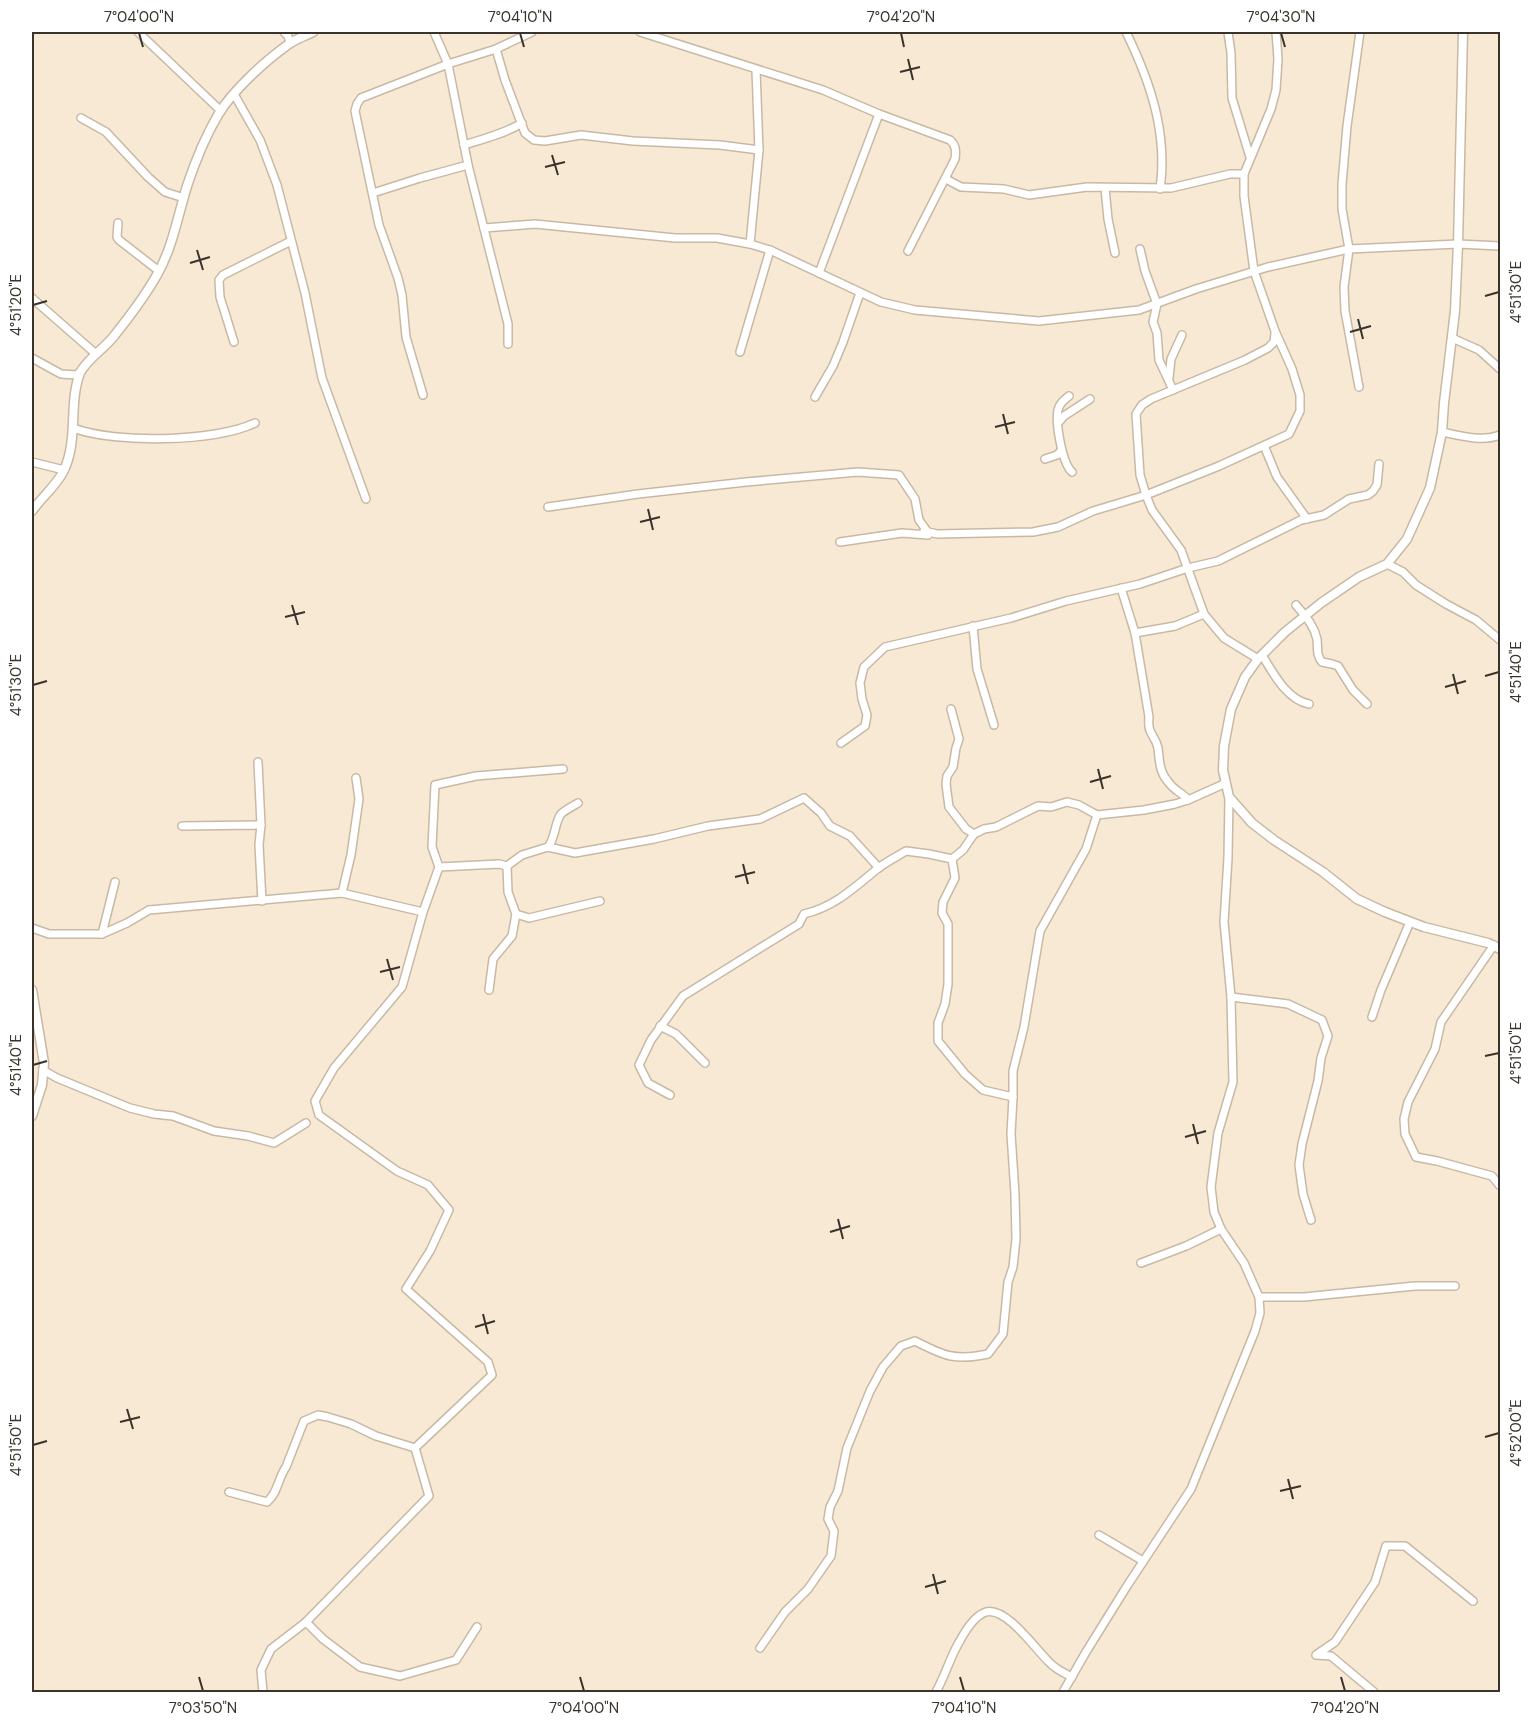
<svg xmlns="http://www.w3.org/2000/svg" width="1532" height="1724" viewBox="0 0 1532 1724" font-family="'DM Sans',sans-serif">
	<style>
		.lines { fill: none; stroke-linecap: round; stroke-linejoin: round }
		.minor-casing { stroke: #c8b9a5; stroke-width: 10 }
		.tertiary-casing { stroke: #c8b9a5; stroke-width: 11 }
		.minor { stroke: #fff; stroke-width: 7 }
		.tertiary { stroke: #fff; stroke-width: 8 }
		.ticks { fill: none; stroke: #39332b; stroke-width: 2 }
		.neatline { fill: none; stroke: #39332b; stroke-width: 2 }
		.ticks-label { font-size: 15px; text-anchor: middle; fill: #39332b }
	</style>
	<rect width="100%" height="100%" fill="#f8e9d4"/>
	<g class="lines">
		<defs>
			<g id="minor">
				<path d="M138,32L221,111"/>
				<path d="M284,32L288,36L290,43"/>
				<path d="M434,32L448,64L468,165L508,324V344"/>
				<path d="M640,32L823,90L879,114L950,140C956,145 956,151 955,159L908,251"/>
				<path d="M1126,32C1150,81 1168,133 1160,189"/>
				<path d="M1228,32L1231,53L1232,98L1250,157"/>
				<path d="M496,49L505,80L525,133L534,140L545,141L581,135L633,141L720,145L759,150"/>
				<path d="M234,94L260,140L277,185L305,293L322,378L366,499"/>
				<path d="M81,118L106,132L148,177L165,192L184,198"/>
				<path d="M464,145C483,139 504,134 522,123"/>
				<path d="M946,179L961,187L1004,189L1029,195L1087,187L1171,188L1230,174H1244"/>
				<path d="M1105,188L1108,219L1115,253"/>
				<path d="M373,193L420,178L468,165"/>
				<path d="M118,223L117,237L119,240L159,271"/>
				<path d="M484,228L535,224L675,238H717L750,244L770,250L881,302L915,310L1039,321L1139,310L1196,289L1268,267L1349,249L1458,244L1500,246"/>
				<path d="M750,244L759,150L756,70"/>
				<path d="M1140,249L1145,271L1157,304L1153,322L1157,333L1159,360L1173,390"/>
				<path d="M819,273L879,114"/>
				<path d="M32,298L96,354"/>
				<path d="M1452,338L1479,350L1500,369"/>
				<path d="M234,342L220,297L219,280L223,275L291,241"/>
				<path d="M740,352L770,250"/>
				<path d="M32,358L61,374L77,375L81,371"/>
				<path d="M1169,378L1171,359L1182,335"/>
				<path d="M1359,387L1345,311L1344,287L1349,249L1342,209V184L1347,126L1360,32"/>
				<path d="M423,395L406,337L402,295L398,278L379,225L355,111L357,104L361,98L448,64L496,49L532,32"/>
				<path d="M1069,396C1065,399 1061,402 1059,407C1054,419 1062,463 1072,472"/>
				<path d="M815,397L833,366L843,342L860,293"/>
				<path d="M1058,423L1064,416L1090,399"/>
				<path d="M73,428C116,444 214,442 255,423"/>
				<path d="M1442,432C1461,436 1482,442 1500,435"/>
				<path d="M1265,448L1277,477L1307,519"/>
				<path d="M1045,459L1057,455L1061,451"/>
				<path d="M32,462L64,470"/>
				<path d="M548,507L638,494L746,482L858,472L899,475L915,499L919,520L927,531H924L937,534L1033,532L1058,527L1093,511L1146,495L1219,466L1289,434L1300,411V395L1292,369L1275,331L1254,271L1244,196V174L1271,109L1276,90L1278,59L1276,32"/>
				<path d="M840,542L902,533L928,535"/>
				<path d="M1387,564L1403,572L1416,585L1446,604L1476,620L1500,640"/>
				<path d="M1121,588L1135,633L1149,717C1147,735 1155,734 1158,748C1160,764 1159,772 1170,784C1175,791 1183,793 1188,800"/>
				<path d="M1296,605C1305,616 1314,625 1317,639C1318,648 1316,655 1322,662L1332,664L1338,666L1353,690L1367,704"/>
				<path d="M973,626L977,669L994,725"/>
				<path d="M1135,633L1175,626L1204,614"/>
				<path d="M1262,655C1273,673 1287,700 1309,704"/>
				<path d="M1258,659L1224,638L1204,614L1181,550L1152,510L1146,495L1140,475L1136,414L1142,405L1151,399L1245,360L1268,348L1274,342L1275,333"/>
				<path d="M951,709L959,739L956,748L953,767L947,776L946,784L949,807L966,829L974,834"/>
				<path d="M841,743L865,726L867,715L862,699L860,683L864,667L885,647L1011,618L1066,601L1140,584L1188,568L1218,561L1301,520L1324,515L1349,499L1368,495L1373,491L1377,485L1379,464"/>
				<path d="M258,762L261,825"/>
				<path d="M1097,815L1144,810L1175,804L1188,800L1226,783"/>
				<path d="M182,826L261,825L259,845L262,901"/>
				<path d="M548,847C556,837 554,824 561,814C565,810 573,806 578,803"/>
				<path d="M439,867L432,847L435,785L476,776L563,769"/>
				<path d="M342,893L351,855L359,799L356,778"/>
				<path d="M423,912L439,867L499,864L507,866"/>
				<path d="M516,914L529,918L600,901"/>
				<path d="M32,928L49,934H102L115,882"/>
				<path d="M102,934L127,923L149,910L342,893L423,912L402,987L334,1068L315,1101L319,1115L397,1171L428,1185L449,1210L430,1251L406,1289L488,1362L492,1375L415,1448"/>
				<path d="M1494,945L1441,1022L1435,1049L1408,1102L1404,1119L1405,1134L1416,1157L1437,1161L1492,1176L1500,1186"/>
				<path d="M489,990L493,959L512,936L516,914L508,892L507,866L522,855L548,847L575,853L654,839L708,826L760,819L804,798L821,813L830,826L850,836L879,868"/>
				<path d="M1231,997L1288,1004L1322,1020L1328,1036L1321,1058L1318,1081L1302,1144L1299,1165L1303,1194L1311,1220"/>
				<path d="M1372,1017L1381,990L1410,922"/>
				<path d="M660,1026L676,1034L705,1063"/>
				<path d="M43,1070L57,1078L130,1108L154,1114L173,1116L214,1131L248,1136L274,1143L306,1123"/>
				<path d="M670,1095L648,1083L639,1065L651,1040L683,996L799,924L804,914C834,907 854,888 877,869C886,862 896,857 906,851L929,854L952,859L955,878L943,902L942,913L948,924V984L945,1004L938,1023V1041L965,1074L983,1090L1013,1097"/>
				<path d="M1141,1263L1186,1246L1221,1229"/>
				<path d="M1259,1297H1304L1415,1286H1455"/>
				<path d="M229,1492L267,1502C278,1493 278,1478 286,1467L304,1421L318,1415L328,1417L351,1424L376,1436L415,1448"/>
				<path d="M1099,1535L1143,1561"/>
				<path d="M306,1622L323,1639L360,1667L400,1676L456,1660L477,1627"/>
				<path d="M760,1648L785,1612L808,1589L831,1556L834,1531L828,1519L830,1507L838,1491L847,1448L870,1391L883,1367L901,1346L915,1341C944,1356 955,1361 988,1354L1003,1334L1008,1282L1013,1267L1016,1239L1015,1194L1011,1134L1013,1097V1071L1024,1027L1040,931L1086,849L1097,815L1079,805L1067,802L1051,807L1038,806L996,827L984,829L974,834L963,850L952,859"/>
				<path d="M263,1692L261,1670L271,1649L306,1622L429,1496L415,1448"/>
				<path d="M936,1692C944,1678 949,1661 957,1646C963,1635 973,1616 986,1612C1007,1607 1036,1650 1049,1662C1055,1669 1064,1673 1072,1677"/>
				<path d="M1063,1692L1086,1652L1127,1586L1191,1489L1255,1331L1260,1313L1259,1297L1244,1263L1221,1229L1214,1212L1211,1187L1218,1133L1233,1082L1231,997L1224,922L1228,858L1229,797"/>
				<path d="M1374,1692L1331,1656L1316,1655L1335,1642L1375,1582L1386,1546H1405L1473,1601"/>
			</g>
			<g id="tertiary">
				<path d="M1463,32L1458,244L1455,311L1444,403L1442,432L1430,488L1407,539L1387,564L1359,577L1321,603L1285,632L1258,659L1245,677L1231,709L1224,746L1223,770L1229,797L1252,823L1274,840L1323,872L1357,899L1385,912L1424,927L1488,943L1500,949"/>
				<path d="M32,511C42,497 55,487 63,472C79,441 68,404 80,373C86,360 105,348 114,336C130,316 146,295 158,273C173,246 178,215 187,186C195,162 205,137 218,115C232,91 266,60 289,44C296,39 305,36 313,32"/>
				<path d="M32,990L44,1063L42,1085L32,1116"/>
			</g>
		</defs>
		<!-- minor casing -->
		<use href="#minor" class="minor-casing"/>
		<!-- tertiary casing -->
		<use href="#tertiary" class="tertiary-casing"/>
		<!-- minor -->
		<use href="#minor" class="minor"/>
		<!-- tertiary -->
		<use href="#tertiary" class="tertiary"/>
	</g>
	<!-- ticks -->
	<path class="ticks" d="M139,33L143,47M520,33L524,47M901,33L904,47M1281,33L1285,47M908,59L913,80M900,72L920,67M552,155L558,175M545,167L565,162M197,250L203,270M190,263L210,257M1485,296L1499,292M33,305L47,301M1358,319L1363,339M1350,332L1371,326M1003,414L1008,434M995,427L1015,422M648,509L653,530M640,522L660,517M292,605L298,625M285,617L305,612M1453,674L1458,694M1485,676L1499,672M33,685L47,681M1445,687L1466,681M1098,769L1103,789M1090,782L1111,776M743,864L748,884M735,877L755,872M387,959L393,980M380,972L400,967M1485,1056L1499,1053M33,1065L47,1061M1193,1124L1198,1144M1185,1137L1206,1131M838,1219L843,1239M830,1232L850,1226M483,1314L488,1334M475,1327L495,1321M127,1409L133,1429M120,1422L140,1417M1485,1437L1499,1433M33,1445L47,1441M1288,1479L1293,1499M1280,1491L1301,1486M933,1574L938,1594M925,1587L946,1581M199,1677L203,1691M580,1677L584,1691M960,1677L964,1691M1341,1677L1345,1691"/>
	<!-- border -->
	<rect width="1532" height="1724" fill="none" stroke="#ffffff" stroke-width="66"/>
	<rect x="33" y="33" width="1466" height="1658" class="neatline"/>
	<g class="ticks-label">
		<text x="139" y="22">7°04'00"N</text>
		<text x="520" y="22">7°04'10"N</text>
		<text x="901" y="22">7°04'20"N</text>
		<text x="1281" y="22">7°04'30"N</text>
		<text transform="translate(1516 292) rotate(-90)" y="5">4°51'30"E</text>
		<text transform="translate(16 305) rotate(-90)" y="5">4°51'20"E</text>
		<text transform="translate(1516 672) rotate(-90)" y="5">4°51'40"E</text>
		<text transform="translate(16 685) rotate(-90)" y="5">4°51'30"E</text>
		<text transform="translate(1516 1053) rotate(-90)" y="5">4°51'50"E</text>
		<text transform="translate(16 1065) rotate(-90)" y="5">4°51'40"E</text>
		<text transform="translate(1516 1433) rotate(-90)" y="5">4°52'00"E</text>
		<text transform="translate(16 1445) rotate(-90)" y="5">4°51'50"E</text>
		<text x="203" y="1713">7°03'50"N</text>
		<text x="584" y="1713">7°04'00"N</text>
		<text x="964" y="1713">7°04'10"N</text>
		<text x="1345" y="1713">7°04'20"N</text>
	</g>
</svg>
